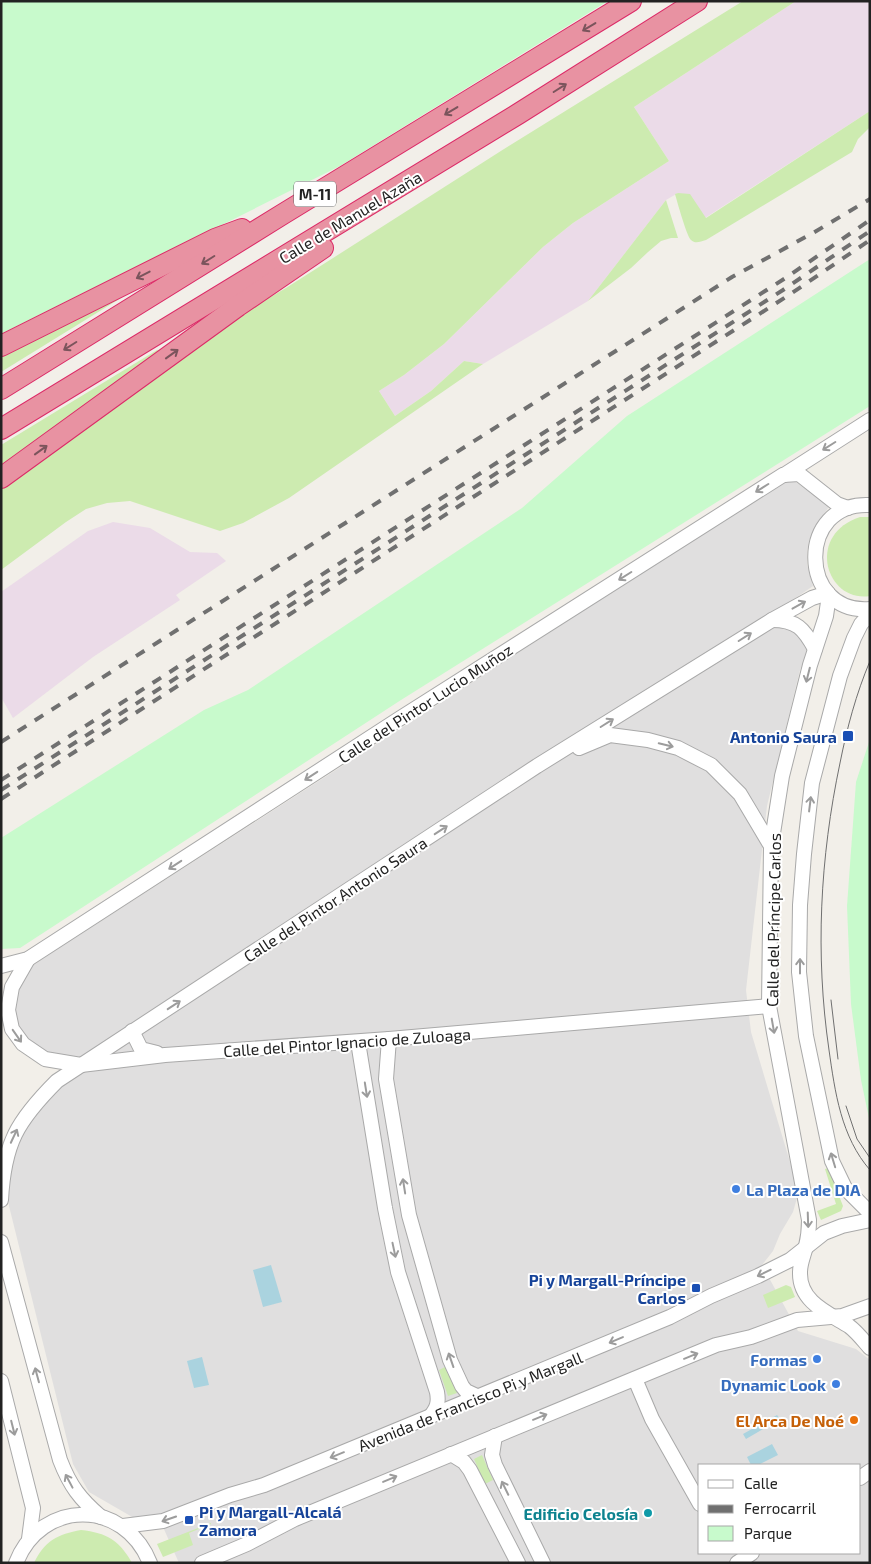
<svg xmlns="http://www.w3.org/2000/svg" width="871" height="1564" viewBox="0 0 871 1564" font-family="'Exo 2',sans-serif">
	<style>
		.residential { fill: #e0dfdf; fill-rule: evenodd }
		.industrial { fill: #ebdbe8 }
		.grass { fill: #cdebb0 }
		.park { fill: #c8facc }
		.water { fill: #aad3df }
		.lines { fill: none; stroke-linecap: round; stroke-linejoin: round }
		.minor-casing { stroke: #a9a9a9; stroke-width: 16 }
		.highway-casing { stroke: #dc2a67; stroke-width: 22 }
		.minor { stroke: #fff; stroke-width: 14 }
		.highway { stroke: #e892a2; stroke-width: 20 }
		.tram { stroke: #707070; stroke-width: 1 }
		.rail { stroke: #707070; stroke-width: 4; stroke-dasharray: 10 10; stroke-linecap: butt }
		.oneway { stroke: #7b545c }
		.oneway2 { stroke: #9c9c9c }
		.transit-dot { fill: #1a4fb4; stroke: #fff; stroke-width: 2 }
		.shop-dot { fill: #3f7fe0; stroke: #fff; stroke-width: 2 }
		.food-dot { fill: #e8710a; stroke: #fff; stroke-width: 2 }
		.culture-dot { fill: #0f9aa8; stroke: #fff; stroke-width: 2 }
		.labels { text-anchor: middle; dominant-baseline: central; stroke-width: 4; stroke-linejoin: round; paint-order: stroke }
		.shield { fill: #fff; stroke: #646464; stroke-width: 1 }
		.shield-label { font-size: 15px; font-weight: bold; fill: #222 }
		.street-label { font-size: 16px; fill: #222; stroke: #fff }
		.transit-label { font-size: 16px; font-weight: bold; fill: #164399; stroke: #fff; text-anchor: end }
		.shop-label { font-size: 16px; font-weight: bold; fill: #366cbe; stroke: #fff; text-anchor: end }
		.food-label { font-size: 16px; font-weight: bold; fill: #c56008; stroke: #fff; text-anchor: end }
		.culture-label { font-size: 16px; font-weight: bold; fill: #0d838f; stroke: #fff; text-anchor: end }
	</style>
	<rect width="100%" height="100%" fill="#f2efe9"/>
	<!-- residential -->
	<path class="residential" d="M790,478L826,503L829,507L816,525L810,538L807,551V564L813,586L774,613L795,630L806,645V655L800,670L767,806L746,990L751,1032L796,1182L797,1191V1198L793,1212L780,1234L773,1251L762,1265L798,1331L856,1349L870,1360V1563H179L159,1518H134L89,1492L73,1464L9,1206L7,1170L24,1129L47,1098L67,1081L81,1073L76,1056H53L34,1047L16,1025L13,1013L17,985L28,969L42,959ZM700,1465H860V1553H700Z"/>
	<!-- industrial -->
	<g class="industrial">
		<path d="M796,1H870V111L705,218L678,193L666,200L588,301L483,364L464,361L431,391L395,416L379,391L404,375L444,344L543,247L573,223L669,161L634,107Z"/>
		<path d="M113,522L150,528L190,552L217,553L226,561L176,595L180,600L93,657L13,718L1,697V592L88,531Z"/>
	</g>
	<!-- grass -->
	<g class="grass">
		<path d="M743,1H796L634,107L669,161L573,223L543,247L444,344L404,375L379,391L395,416L431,391L464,361L483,364L289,498L243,523L220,531L130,501L107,503L86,509L66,522L1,570V489L101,415L248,310L286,288L504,149Z"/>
		<path d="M870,111V127L858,139L852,152L706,240C700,242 695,244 691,240C687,237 677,201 675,194L678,193L690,194L706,218Z"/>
		<path d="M666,200L678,238H671L661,241L648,252L631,268L588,301Z"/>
		<path d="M122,296L121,298L1,372V351Z"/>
		<path d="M168,349L1,470V445L157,350Z"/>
		<path d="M860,517H870V596C826,603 805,535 860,517Z"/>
		<path d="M828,1168L843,1206L841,1211L821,1220L817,1211L836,1204L825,1169Z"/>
		<path d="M786,1285L791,1287L795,1297L768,1308L763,1295Z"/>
		<path d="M447,1366L457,1393L448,1396L439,1370Z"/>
		<path d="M482,1455L493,1480L485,1484L474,1459Z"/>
		<path d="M211,1523V1524L189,1533L193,1545L163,1557L157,1544Z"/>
		<path d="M81,1530C107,1533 119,1540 132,1563H34C44,1541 58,1534 81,1530Z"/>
	</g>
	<!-- park -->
	<g class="park">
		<path d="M1,1H608L340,166L1,335Z"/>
		<path d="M870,259V406L401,700L20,948L1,949V838L204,710L248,690L522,508L627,416Z"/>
		<path d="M870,739V1123L861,1080L851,1004L847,906L856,782Z"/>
	</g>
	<!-- water -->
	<g class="water">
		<path d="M271,1265L282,1302L263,1307L253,1270Z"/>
		<path d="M202,1357L209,1385L194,1388L187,1361Z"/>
		<path d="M777,1415L780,1419L746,1439L743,1434Z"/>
		<path d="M772,1444L778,1455L758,1465H751L747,1457Z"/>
	</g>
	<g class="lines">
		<defs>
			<g id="minor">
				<path d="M784,475L870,420"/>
				<path d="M870,505C796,501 798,615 870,609"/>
				<path d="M829,595L826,616L810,665L782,776L771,846L769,1006L809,1220C809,1229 808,1238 806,1246C804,1255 800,1263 800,1272C799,1302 828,1313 849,1326C857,1332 863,1340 870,1348"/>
				<path d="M870,614L861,624L854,638L840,676L812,783L804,854L800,905L799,972L806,1036L832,1161L845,1188L870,1213"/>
				<path d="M772,620C797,620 804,629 815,649"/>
				<path d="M579,748L610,735L648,740L678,748L711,765L740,794L771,846"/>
				<path d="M28,959L12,987L8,1010L12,1029L23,1044L45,1059L81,1065L165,1055L389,1039L769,1006"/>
				<path d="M1,966L28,959L399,719L783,475L799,474L837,504L848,508"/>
				<path d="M132,1031L141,1049L157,1053"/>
				<path d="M389,1039L386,1079L409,1215L450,1360L462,1386L466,1391L479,1397"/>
				<path d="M358,1042L385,1208L398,1272L437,1392C439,1403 437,1408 430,1417"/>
				<path d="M1,1200C4,1143 17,1121 57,1081L537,766L772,620L812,598L828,593"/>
				<path d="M1,1242L60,1460C70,1486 80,1499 101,1517"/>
				<path d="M635,1379L652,1419L700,1504"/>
				<path d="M1,1381L33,1508L29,1539"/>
				<path d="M495,1436L492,1455L495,1465L543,1563"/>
				<path d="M451,1454L464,1462L470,1470L518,1563"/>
				<path d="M860,1478L870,1471"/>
				<path d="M123,1526L163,1521L230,1495L264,1485L670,1317L711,1296L758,1276L790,1260L824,1233L842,1226L870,1220"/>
				<path d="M16,1563C41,1499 124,1498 150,1563"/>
				<path d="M202,1563L247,1544L295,1519L716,1345L751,1337L797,1320L842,1316L870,1306"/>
				<path d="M737,1563L752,1553"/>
			</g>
			<g id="highway">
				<path d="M1,346L215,239L242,229"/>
				<path d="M1,389L283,214L631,1"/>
				<path d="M1,429L518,114L697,1"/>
				<path d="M1,478L238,306L323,248"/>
			</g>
		</defs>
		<!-- minor casing -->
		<use href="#minor" class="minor-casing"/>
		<!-- highway casing -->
		<use href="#highway" class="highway-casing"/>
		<!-- minor -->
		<use href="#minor" class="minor"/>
		<!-- highway -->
		<use href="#highway" class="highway"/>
		<!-- tram -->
		<g class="tram">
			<path d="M870,661C856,694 847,728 840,763C820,858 815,954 829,1050C835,1092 841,1137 870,1170"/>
			<path d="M831,1000L838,1059"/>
			<path d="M846,1106L857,1139L870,1158"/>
		</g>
		<!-- rail -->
		<g class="rail">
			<path d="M1,742L732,277L813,233L870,199"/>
			<path d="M1,780L787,277L870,220"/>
			<path d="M1,790L783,290L870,231"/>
			<path d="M1,799L789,295L870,240"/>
		</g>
	</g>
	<!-- one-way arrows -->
	<defs><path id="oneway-shaft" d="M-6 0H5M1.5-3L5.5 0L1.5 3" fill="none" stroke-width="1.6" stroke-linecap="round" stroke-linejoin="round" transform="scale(1.25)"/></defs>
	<g class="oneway">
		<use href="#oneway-shaft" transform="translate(589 27) rotate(149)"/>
		<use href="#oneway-shaft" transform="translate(560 88) rotate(-32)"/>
		<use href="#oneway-shaft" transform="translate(451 111) rotate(149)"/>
		<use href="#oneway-shaft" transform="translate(208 260) rotate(148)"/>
		<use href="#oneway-shaft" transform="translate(143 275) rotate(153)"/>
		<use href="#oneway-shaft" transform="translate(70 346) rotate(148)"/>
		<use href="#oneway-shaft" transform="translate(172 354) rotate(-36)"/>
		<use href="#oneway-shaft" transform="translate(41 450) rotate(-36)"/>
	</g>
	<g class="oneway2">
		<use href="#oneway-shaft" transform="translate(829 446) rotate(148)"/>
		<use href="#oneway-shaft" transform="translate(762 488) rotate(148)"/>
		<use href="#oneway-shaft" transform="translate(625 576) rotate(148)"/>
		<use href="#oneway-shaft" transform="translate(799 605) rotate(-29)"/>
		<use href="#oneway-shaft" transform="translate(745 637) rotate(-32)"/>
		<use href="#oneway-shaft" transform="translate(808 675) rotate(104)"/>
		<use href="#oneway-shaft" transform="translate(607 723) rotate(-32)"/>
		<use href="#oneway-shaft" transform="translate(666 745) rotate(14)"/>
		<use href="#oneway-shaft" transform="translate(311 776) rotate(147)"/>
		<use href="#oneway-shaft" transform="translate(810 804) rotate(-83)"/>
		<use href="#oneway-shaft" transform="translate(441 830) rotate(-33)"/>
		<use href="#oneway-shaft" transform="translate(175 865) rotate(147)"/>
		<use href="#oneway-shaft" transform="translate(800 966) rotate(-90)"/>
		<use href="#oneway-shaft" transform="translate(174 1005) rotate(-33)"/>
		<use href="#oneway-shaft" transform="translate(773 1026) rotate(80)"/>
		<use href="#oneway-shaft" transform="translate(17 1036) rotate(55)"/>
		<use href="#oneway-shaft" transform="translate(366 1090) rotate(81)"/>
		<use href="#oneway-shaft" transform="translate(14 1136) rotate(-65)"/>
		<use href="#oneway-shaft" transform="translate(833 1160) rotate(-107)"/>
		<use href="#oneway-shaft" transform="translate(404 1186) rotate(-99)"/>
		<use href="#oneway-shaft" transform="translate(808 1220) rotate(88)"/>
		<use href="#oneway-shaft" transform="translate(394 1250) rotate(78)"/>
		<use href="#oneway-shaft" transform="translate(764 1273) rotate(154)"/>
		<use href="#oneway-shaft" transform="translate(616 1340) rotate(157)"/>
		<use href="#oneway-shaft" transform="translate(691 1356) rotate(-22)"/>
		<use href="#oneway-shaft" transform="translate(451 1360) rotate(-109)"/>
		<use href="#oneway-shaft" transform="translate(37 1375) rotate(-105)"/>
		<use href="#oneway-shaft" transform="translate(540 1417) rotate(-22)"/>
		<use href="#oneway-shaft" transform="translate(13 1428) rotate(76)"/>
		<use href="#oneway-shaft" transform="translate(337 1455) rotate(158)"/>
		<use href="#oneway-shaft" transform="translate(390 1479) rotate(-23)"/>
		<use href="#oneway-shaft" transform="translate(69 1481) rotate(-118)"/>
		<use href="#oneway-shaft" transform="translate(505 1488) rotate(-116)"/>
		<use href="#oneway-shaft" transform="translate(169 1519) rotate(161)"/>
	</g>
	<!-- markers -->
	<g class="transit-dot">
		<rect x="842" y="730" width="12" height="12" rx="2.5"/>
		<rect x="691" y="1283" width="10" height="10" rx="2.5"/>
		<rect x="184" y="1515" width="10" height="10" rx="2.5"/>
	</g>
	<g class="shop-dot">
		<circle cx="736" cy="1189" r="5"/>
		<circle cx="817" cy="1359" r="5"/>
		<circle cx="836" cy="1384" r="5"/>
	</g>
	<circle class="food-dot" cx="854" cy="1420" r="5"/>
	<circle class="culture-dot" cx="648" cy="1513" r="5"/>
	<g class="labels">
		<!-- shield labels -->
		<rect class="shield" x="294" y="181.5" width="42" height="25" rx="4"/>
		<g class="shield-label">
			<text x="315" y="194">M-11</text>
		</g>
		<!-- street labels -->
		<g class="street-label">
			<text transform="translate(350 217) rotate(-31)">Calle de Manuel Azaña</text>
			<text transform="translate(425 703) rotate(-33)">Calle del Pintor Lucio Muñoz</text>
			<text transform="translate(335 899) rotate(-33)">Calle del Pintor Antonio Saura</text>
			<text transform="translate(773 920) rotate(-89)">Calle del Príncipe Carlos</text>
			<text transform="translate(347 1042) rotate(-4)">Calle del Pintor Ignacio de Zuloaga</text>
			<text transform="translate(470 1401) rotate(-22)">Avenida de Francisco Pi y Margall</text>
		</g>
		<!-- transit labels -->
		<g class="transit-label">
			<text x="837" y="736">Antonio Saura</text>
			<text x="686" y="1279">Pi y Margall-Príncipe<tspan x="686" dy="18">Carlos</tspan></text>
			<text x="199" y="1511" text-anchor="start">Pi y Margall-Alcalá<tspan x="199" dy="18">Zamora</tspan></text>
		</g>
		<!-- shop labels -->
		<g class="shop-label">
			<text x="746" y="1189" text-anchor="start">La Plaza de DIA</text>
			<text x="807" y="1359">Formas</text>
			<text x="826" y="1384">Dynamic Look</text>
		</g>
		<!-- food labels -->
		<g class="food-label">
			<text x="844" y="1420">El Arca De Noé</text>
		</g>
		<!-- culture labels -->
		<g class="culture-label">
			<text x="638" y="1513">Edificio Celosía</text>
		</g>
	</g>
	<!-- border -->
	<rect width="871" height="1564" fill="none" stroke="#222222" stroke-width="5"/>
	<!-- legend -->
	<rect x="698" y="1464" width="162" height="90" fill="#ffffff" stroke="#a7a7a7"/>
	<rect x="708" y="1480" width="25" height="8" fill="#ffffff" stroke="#a7a7a7"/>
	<text x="744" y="1489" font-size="15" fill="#222222">Calle</text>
	<rect x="708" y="1505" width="25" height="8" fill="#707070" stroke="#a7a7a7"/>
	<text x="744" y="1514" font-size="15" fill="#222222">Ferrocarril</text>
	<rect x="708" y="1526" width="25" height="15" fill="#c8facc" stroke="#a7a7a7"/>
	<text x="744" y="1539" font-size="15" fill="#222222">Parque</text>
</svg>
